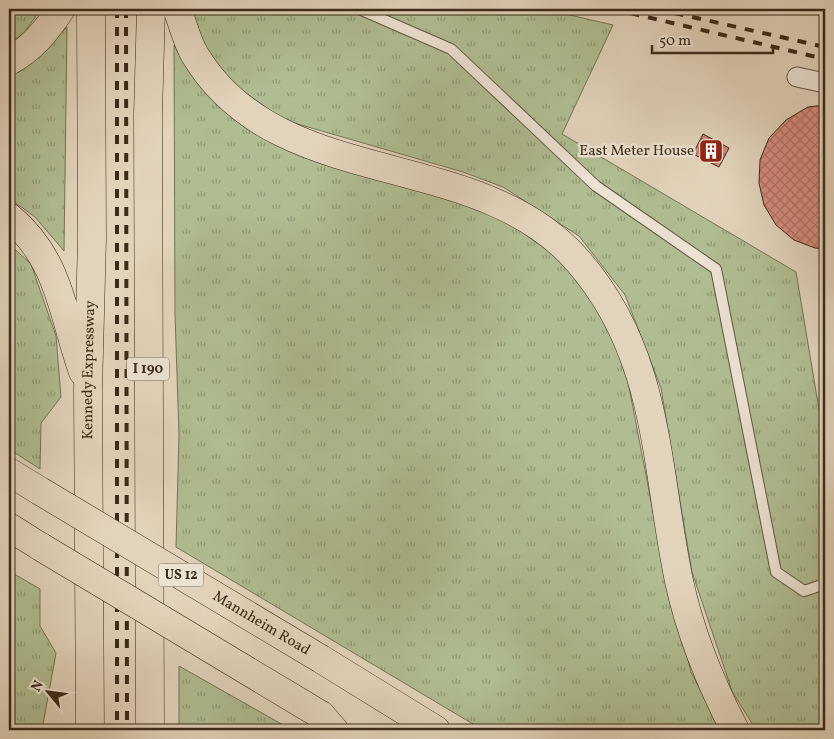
<svg xmlns="http://www.w3.org/2000/svg" width="834" height="739" viewBox="0 0 834 739" font-family="Vollkorn,serif">
	<style>
		.grass { fill: url(#grass-tufts); stroke: #767456 }
		.building { fill: url(#building-cross-hatch); stroke: #3b2b19 }
		.lines { fill: none; stroke-linecap: round; stroke-linejoin: round }
		.lane-casing { stroke: #655542; stroke-width: 12 }
		.street-casing { stroke: #655542; stroke-width: 21 }
		.primary-casing { stroke: #3b2b19; stroke-width: 29 }
		.highway-casing { stroke: #3b2b19; stroke-width: 29 }
		.lane { stroke: #ece3d3; stroke-width: 10 }
		.street { stroke: #ece3d3; stroke-width: 19 }
		.primary { stroke: #e2d4bb; stroke-width: 28 }
		.highway { stroke: #e2d4bb; stroke-width: 28 }
		.rail { stroke: #3b2b19; stroke-width: 4; stroke-dasharray: 9 9; stroke-linecap: butt }
		.primary-bridge-casing { stroke: #3b2b19; stroke-width: 29; stroke-linecap: butt }
		.primary-bridge { stroke: #e2d4bb; stroke-width: 28 }
		.labels { text-anchor: middle; dominant-baseline: central; stroke-width: 5; stroke-linejoin: round; paint-order: stroke }
		.shield { fill: #ece3d3; stroke: #706251; stroke-width: 1 }
		.shield-label { font-size: 14px; font-weight: bold; fill: #3b2b19 }
		.poi-label { font-size: 15px; fill: #3b2b19; stroke: #ece3d3; text-anchor: end }
		.street-label { font-size: 15px; fill: #3b2b19; stroke: #ece3d3 }
	</style>
	<defs>
		<pattern id="grass-tufts" width="24" height="20" patternUnits="userSpaceOnUse" patternTransform="scale(1.25)"><rect width="24" height="20" fill="#b0bd92"/><path d="M3 7l-1-3M5 7V3M7 7l1-3M15 17l-1-3M17 17v-4M19 17l1-3" fill="none" stroke="#909a76"/></pattern>
		<pattern id="building-cross-hatch" width="8" height="8" patternUnits="userSpaceOnUse" patternTransform="scale(1.25)"><rect width="8" height="8" fill="#d78b7e"/><path d="M0 0l8 8M0 8l8-8" fill="none" stroke="#b07266"/></pattern>
	</defs>
	<rect width="100%" height="100%" fill="#e2d4bb"/>
	<filter id="stains"><feTurbulence type="fractalNoise" baseFrequency=".004" numOctaves="4"/><feColorMatrix values="0 0 0 0 .2 0 0 0 0 .09 0 0 0 0 .02 0 0 0 .5 -.17"/></filter>
	<radialGradient id="worn" r=".72"><stop offset=".6" stop-color="#630" stop-opacity="0"/><stop offset="1" stop-color="#630" stop-opacity=".3"/></radialGradient>
	<!-- grass -->
	<g class="grass">
		<path d="M9,9H41L24,33L9,44Z"/>
		<path d="M183,9H544L613,25L562,134L796,272L825,445V730H756L732,691L692,572L661,388L625,295L579,236L503,187L463,172L284,120L212,69Z"/>
		<path d="M67,27L64,251L35,217L9,198V76L19,72Z"/>
		<path d="M174,45L204,88L249,129L303,157L441,195L502,218L565,263L608,325L628,382L662,558L691,672L721,730H483L176,547L179,435L175,314Z"/>
		<path d="M9,244L31,264L56,336L61,397L41,423L40,469L9,449Z"/>
		<path d="M9,571L40,589V626L56,653L42,730H9Z"/>
		<path d="M179,666L292,730H179Z"/>
	</g>
	<!-- building -->
	<g class="building">
		<path d="M825,105V249L815,248L794,240L776,225L764,205L759,183L760,160L769,138L786,120L808,107Z"/>
		<path d="M703,134L729,148L719,167L693,154Z"/>
	</g>
	<g class="lines">
		<defs>
			<path id="lane" d="M359,9L451,49L596,186L716,269L776,572L804,591L825,584"/>
			<path id="street" d="M797,77L825,83"/>
			<g id="primary">
				<path d="M9,472L40,491"/>
				<path d="M9,527L41,547"/>
				<path d="M321,659L436,730"/>
			</g>
			<g id="highway">
				<path d="M177,9C183,24 187,42 195,55C278,194 478,145 578,261C660,355 655,466 679,581C690,632 711,684 735,730"/>
				<path d="M9,61C32,49 47,30 61,9"/>
				<path d="M9,217C60,259 62,313 83,372"/>
				<path d="M9,528H10"/>
				<path d="M321,715L334,730"/>
				<path id="s1" d="M90,730L88,389L92,239L91,9"/>
				<path d="M150,730L148,114L151,9"/>
			</g>
		</defs>
		<!-- lane casing -->
		<use href="#lane" class="lane-casing"/>
		<!-- street casing -->
		<use href="#street" class="street-casing"/>
		<!-- primary casing -->
		<use href="#primary" class="primary-casing"/>
		<!-- highway casing -->
		<use href="#highway" class="highway-casing"/>
		<!-- lane -->
		<use href="#lane" class="lane"/>
		<!-- street -->
		<use href="#street" class="street"/>
		<!-- primary -->
		<use href="#primary" class="primary"/>
		<!-- highway -->
		<use href="#highway" class="highway"/>
		<!-- rail -->
		<g class="rail">
			<path d="M117,9V730"/>
			<path d="M126,9L127,730"/>
			<path d="M613,9L825,59"/>
			<path d="M657,9L825,47"/>
		</g>
		<defs>
			<g id="primary-bridge">
				<path id="s2" d="M40,491L321,659"/>
				<path d="M41,547L321,715"/>
			</g>
		</defs>
		<!-- primary-bridge casing -->
		<use href="#primary-bridge" class="primary-bridge-casing"/>
		<!-- primary-bridge -->
		<use href="#primary-bridge" class="primary-bridge"/>
	</g>
	<!-- icons -->
	<defs>
		<symbol id="building-square" viewBox="-11 -11 22 22"><rect x="-9" y="-9" width="18" height="18" rx="4" fill="#8f2418" stroke="#ece3d3"/><path d="M-4-6H4V6H1V3H-1V6H-4ZM-2.5-4.3h1.7v1.8h-1.7ZM.8-4.3h1.7v1.8H.8ZM-2.5-1h1.7V.8h-1.7ZM.8-1h1.7V.8H.8Z" fill="#fff"/></symbol>
	</defs>
	<g fill-rule="evenodd">
		<use href="#building-square" x="697" y="137" width="28" height="28"/>
	</g>
	<g class="labels">
		<!-- shield labels -->
		<g class="shield">
			<rect x="127" y="357.5" width="42" height="23" rx="4"/>
			<rect x="158.5" y="563.5" width="45" height="23" rx="4"/>
		</g>
		<g class="shield-label">
			<text x="148" y="369">I 190</text>
			<text x="181" y="575">US 12</text>
		</g>
		<!-- poi labels -->
		<g class="poi-label">
			<text x="694" y="151">East Meter House</text>
		</g>
		<!-- street labels -->
		<g class="street-label">
			<text stroke="none"><textPath href="#s1" startOffset="360">Kennedy Expressway</textPath></text>
			<text stroke="none"><textPath href="#s2" startOffset="258">Mannheim Road</textPath></text>
		</g>
	</g>
	<!-- margin -->
	<rect width="834" height="739" fill="none" stroke="#e2d4bb" stroke-width="30"/>
	<rect x="10" y="10" width="814" height="719" fill="none" stroke="#3b2b19" stroke-width="2.5"/>
	<rect x="15" y="15" width="804" height="709" fill="none" stroke="#3b2b19"/>
	<!-- north arrow -->
	<g transform="translate(48 692) rotate(299)" stroke="#ece3d3" stroke-width="4" paint-order="stroke">
	<path d="M0-4L9 19L0 12L-9 19Z" fill="#3b2b19"/>
	<text y="-8" font-size="14" font-weight="bold" text-anchor="middle" fill="#3b2b19">N</text>
	</g>
	<!-- scale -->
	<path d="M652 45v8h121v-8" fill="none" stroke="#3b2b19" stroke-width="2.5"/>
	<text x="659" y="45" font-size="15" fill="#3b2b19" stroke="#ece3d3" stroke-width="4" paint-order="stroke">50 m</text>
	<rect width="100%" height="100%" filter="url(#stains)"/>
	<rect width="100%" height="100%" fill="url(#worn)"/>
</svg>
